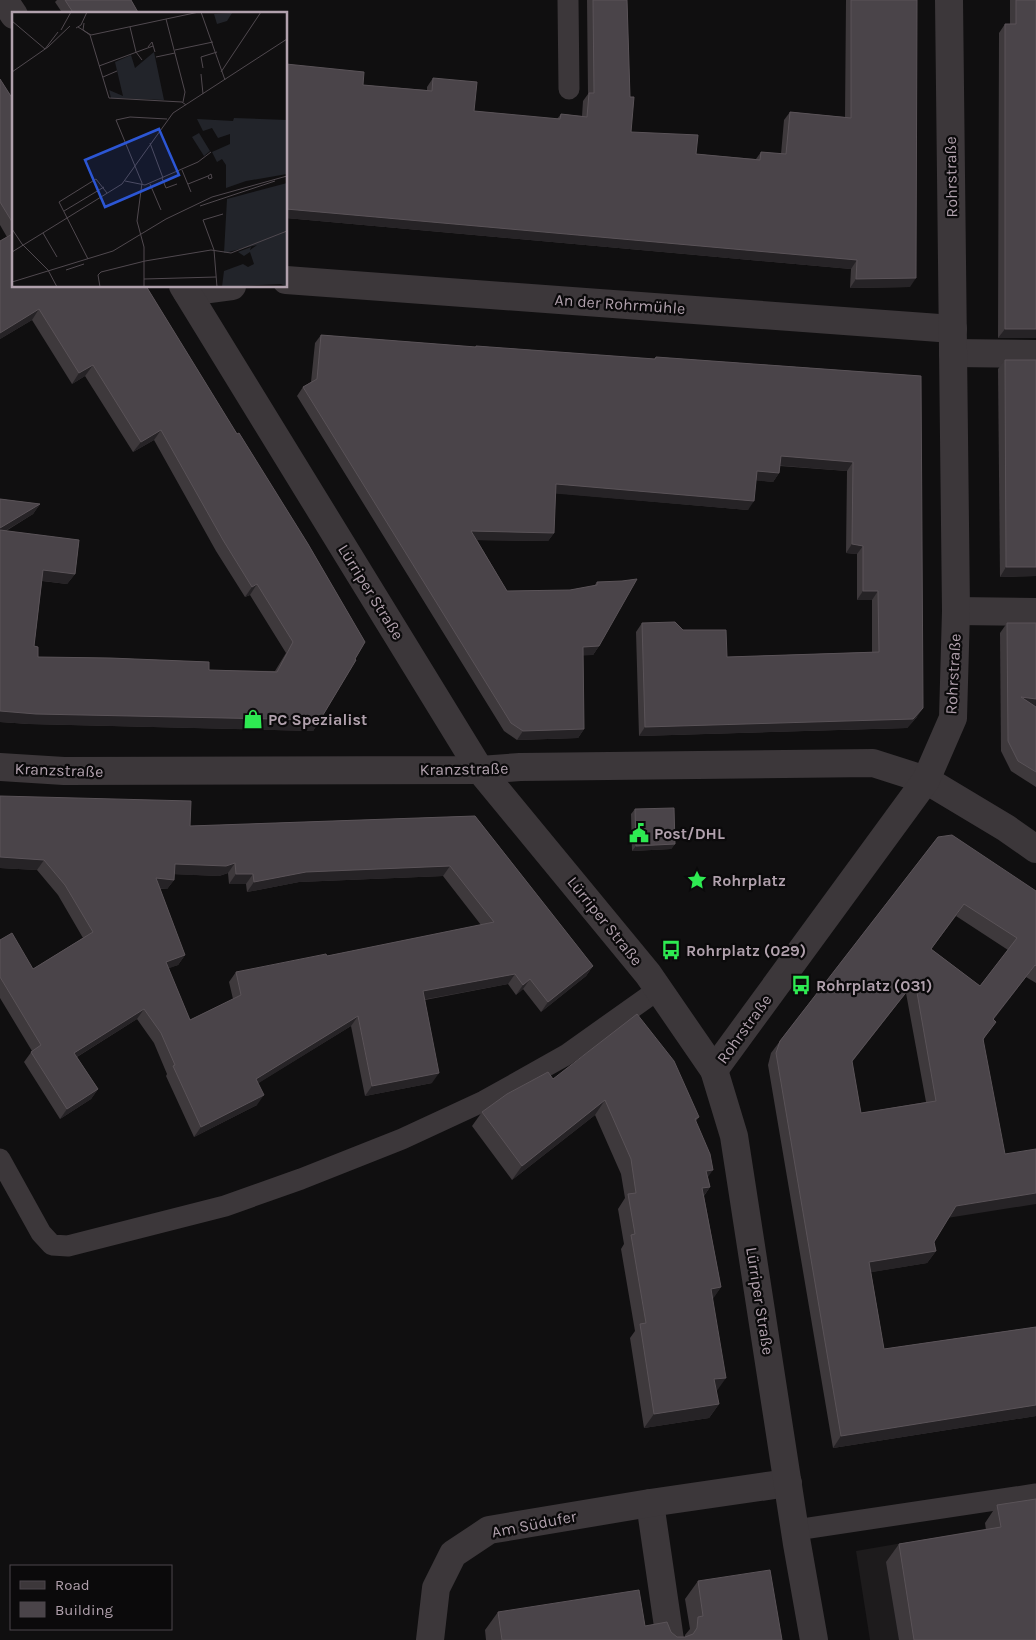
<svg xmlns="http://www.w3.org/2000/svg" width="1036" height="1640" viewBox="0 0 1036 1640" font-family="Karla,sans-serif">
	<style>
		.built { fill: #1d1b1c }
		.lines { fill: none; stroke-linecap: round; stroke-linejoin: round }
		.service { stroke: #3c373a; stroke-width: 21 }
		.minor { stroke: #3c373a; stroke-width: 28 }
		.tertiary { stroke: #3c373a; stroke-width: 28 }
		.wall { fill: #3e393c; fill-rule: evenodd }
		.shaded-wall { fill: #262326 }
		.building { fill: #4a4449; stroke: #5a5358; fill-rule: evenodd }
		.labels { text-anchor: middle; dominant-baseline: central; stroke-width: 4.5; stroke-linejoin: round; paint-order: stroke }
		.street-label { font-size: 16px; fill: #b1a1ad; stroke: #0b0a0b }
		.poi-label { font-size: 16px; font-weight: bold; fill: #b1a1ad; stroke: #0b0a0b; text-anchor: start }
		.inset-road { fill: none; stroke: #50494f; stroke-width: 1 }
		.view { fill: #2c56d4; fill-opacity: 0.15; stroke: #2c56d4; stroke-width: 2.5 }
		.inset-edge { fill: none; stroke: #b1a1ad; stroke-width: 2.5 }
	</style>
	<rect width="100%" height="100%" fill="#100f10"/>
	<!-- built -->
	<path class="built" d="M1036,1520V1640H870L856,1551Z"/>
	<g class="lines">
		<!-- service -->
		<g class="service">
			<path d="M568,0L569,89"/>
			<path d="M0,1159L41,1233L52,1245L68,1246L225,1206L301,1179L402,1139L484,1101L566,1055L659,989"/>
			<path d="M796,1530L1036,1494"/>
		</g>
		<!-- minor -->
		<g class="minor">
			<path d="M286,280L953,329"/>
			<path d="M187,292L232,286"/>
			<path d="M953,353L1036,354"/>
			<path d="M956,611L1036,612"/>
			<path d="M0,767L64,771L480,770L520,767L873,763L926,780L1006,828L1036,849"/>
			<path d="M714,1070L926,780L953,718L956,611L949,0"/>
			<path d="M650,1503L670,1640"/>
			<path d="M430,1640L436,1588L453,1554L489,1530L650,1503L788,1483"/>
		</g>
		<!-- tertiary -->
		<g class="tertiary">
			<path d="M4,0L14,15"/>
			<path d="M183,286L480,770L648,974L714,1070L734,1136L797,1544L814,1640"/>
		</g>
	</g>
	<!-- wall -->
	<g class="wall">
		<path d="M57,0H131L139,14H63L55,2Z"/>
		<path d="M587,0H627L631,132L696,154L756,159L761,152L781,154L784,120L790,112L845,117L846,0H917L910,287L850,288L851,269L286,218V64L363,85L427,90V87L433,78L474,111L557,119L561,114L582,116L583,101L588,94Z"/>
		<path d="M1010,0H1036V338H998L999,33L1005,24H1010Z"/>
		<path d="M0,79L14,101V286H146L237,434L239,433L308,544L365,642L355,659L356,660L320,720L313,731L29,724L0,722V499L40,504L33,514L6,531L79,540L75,574L67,584L42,581L34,646L38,647V657L110,658L209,662V670L275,671L286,653L250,595L245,597L216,551L154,440L133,452L85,376L72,384L32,320L0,339V241L7,237L0,225Z"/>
		<path d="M321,335L475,347L476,346L654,359L656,357L921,376L917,717L907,728L639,736L636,632L642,623L683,630L727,657L872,652V600H857V554L846,553L847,471L780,466L779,473L773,482L756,480L748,510L555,493L554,533L548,541L477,540L507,591L570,590L594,586L597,582L599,646L593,655H583L584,729L578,738L517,740L504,731L297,396L303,387L311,382L315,343Z"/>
		<path d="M1005,360H1036V576L1000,577L998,369Z"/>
		<path d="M1007,623H1036V787L1011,771L1001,751L1000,633Z"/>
		<path d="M0,796L190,826L475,816L593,966L586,976L541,1012L523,989L516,995L508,984L425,1000L432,1083L365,1096L351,1026L258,1083L257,1105L194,1137L166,1076L167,1074L154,1043L137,1019L77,1057L98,1089L91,1099L60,1119L24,1062L32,1051L0,998V940L33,969L83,938L58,895L37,870L0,868ZM228,873L229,884H246L247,892L299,882L443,876L481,925L327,956L236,972L229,982L233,999L190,1020L168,968L178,965L185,955L160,889H167L174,880V874L219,876Z"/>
		<path d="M635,809L675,844L671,849L632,851L631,814Z"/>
		<path d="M938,837L1036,891V983L1026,977L993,1020L984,1039L948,1218L934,1242L936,1251L927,1263L871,1272L884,1349L1036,1327V1416L833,1448L768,1065L771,1053L780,1041ZM956,916L1008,950L980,986L931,949ZM906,993L926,1102L861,1113L852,1062Z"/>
		<path d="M553,1079L699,1117L696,1121L710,1187L704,1196L721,1287L712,1299L716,1391L719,1404L709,1418L644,1428L630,1338L635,1331L621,1249L624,1244L618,1209L625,1198L621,1174L595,1115L512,1180L472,1126L482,1112Z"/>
		<path d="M997,1505L1036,1640H899L886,1562L899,1544L986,1530L985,1523Z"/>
		<path d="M698,1581L782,1640H486L485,1630L498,1612L645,1626L671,1632L677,1637H685V1635L690,1629L685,1599Z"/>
	</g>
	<!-- shaded-wall -->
	<g class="shaded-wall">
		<path d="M286,209L857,260L851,269L286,218Z"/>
		<path d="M916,278L910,287L850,288L856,279Z"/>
		<path d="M39,309L32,320L0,339V333Z"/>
		<path d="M1005,329H1036V338H998Z"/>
		<path d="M93,365L85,376L72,384L79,373Z"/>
		<path d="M161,430L154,440L133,452L141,442Z"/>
		<path d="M781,456L853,462L847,471L774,465Z"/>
		<path d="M757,471L779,473L773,482L751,480Z"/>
		<path d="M556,484L754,501L748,510L549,493Z"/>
		<path d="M40,504L33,514L0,534V528Z"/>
		<path d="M471,531L554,533L548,541L465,540Z"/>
		<path d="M852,544L863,546L857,554L846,553Z"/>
		<path d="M1006,567H1036V576L1000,577Z"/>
		<path d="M43,570L75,574L67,584L36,580Z"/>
		<path d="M257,584L250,595L245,597L252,587Z"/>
		<path d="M863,591H878L872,600H857Z"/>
		<path d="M599,646L593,655L577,656L583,647Z"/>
		<path d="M1021,697L1036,699V709Z"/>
		<path d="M923,708L917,717L907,728L639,736L645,727Z"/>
		<path d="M0,711L320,720L313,731L29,724L0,722Z"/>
		<path d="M584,729L578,738L517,740L523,731Z"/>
		<path d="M675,844L671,849L632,851L636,846Z"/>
		<path d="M0,857L44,860L37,870L0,868Z"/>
		<path d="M235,863L228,873L219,876L168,874L175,864Z"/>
		<path d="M450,866L443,876L299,882L247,892L254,882L306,872Z"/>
		<path d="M236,874H253L246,884H229Z"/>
		<path d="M156,878L174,880L167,889L149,888Z"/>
		<path d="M964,904L956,916L922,961L931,949Z"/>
		<path d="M185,955L178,965L159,972L166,962Z"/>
		<path d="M1035,965L1026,977L985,1031L993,1019Z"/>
		<path d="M593,966L586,976L541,1012L548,1002Z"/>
		<path d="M515,974L508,984L416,1001L423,991Z"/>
		<path d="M530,979L523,989L516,995L523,985Z"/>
		<path d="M915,981L906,993L843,1073L852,1061Z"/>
		<path d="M144,1009L137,1019L67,1063L74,1053Z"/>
		<path d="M358,1016L351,1026L249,1089L256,1079Z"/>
		<path d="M439,1073L432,1083L365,1096L372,1086Z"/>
		<path d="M98,1089L91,1099L60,1119L67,1109Z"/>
		<path d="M264,1095L257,1105L194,1137L201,1127Z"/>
		<path d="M605,1100L595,1115L512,1180L522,1166Z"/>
		<path d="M713,1170L703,1184L706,1171Z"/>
		<path d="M710,1187L700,1201L702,1188Z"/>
		<path d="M1036,1193V1204L947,1218L956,1206Z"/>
		<path d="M936,1251L927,1263L861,1274L869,1262Z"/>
		<path d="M721,1287L711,1302V1289Z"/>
		<path d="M726,1378L716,1392L714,1379Z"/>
		<path d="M719,1404L709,1418L644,1428L654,1414Z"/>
		<path d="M1036,1405V1416L833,1448L841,1436Z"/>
	</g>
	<!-- building -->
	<g class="building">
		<path d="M65,0H131L139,14H74Z"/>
		<path d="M593,0H627L630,97H634L631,132L698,135L696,154L760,160L761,152L786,154L790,112L851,118V0H917L916,278L856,279L857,260L286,209V64L364,72L363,85L432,91L433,78L477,82L474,111L560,119L561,114L587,117L589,93H594Z"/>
		<path d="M1016,0H1036V329H1005V24H1016Z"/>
		<path d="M0,79L14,101V225L0,202Z"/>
		<path d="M14,233V286H146L237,434L239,433L308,544L365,642L355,659L356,660L320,720L36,714L0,711V530L79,540L75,574L43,570L34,646L38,647V657L110,658L209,662V670L277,672L293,642L257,584L252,587L223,540L161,430L141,442L93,365L79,373L39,309L0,333V241Z"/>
		<path d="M321,335L476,347V346L655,359L656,357L921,376L923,708L913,719L645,727L642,623L675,622L683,630H726L727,657L879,652L878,591H863V546L852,544L853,462L781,456L779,473L757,471L754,501L556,484L554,533L471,531L507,591L570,590L597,585V582L622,581L637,579L599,646L583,647L584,729L523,731L511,723L303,387L317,379Z"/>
		<path d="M1005,360H1036V567H1006Z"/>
		<path d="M0,499L40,504L0,528Z"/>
		<path d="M1007,623H1036V699L1021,697L1036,707V772L1018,761L1008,741Z"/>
		<path d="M0,796L191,801L190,826L475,816L593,966L548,1002L530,979L523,985L515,974L423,991L439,1073L372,1086L358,1016L256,1079L264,1095L201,1127L173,1066L175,1065L161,1033L144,1009L74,1053L98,1089L67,1109L31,1052L41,1045L0,977V940L12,933L33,969L93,932L65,885L44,860L0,857ZM235,863L236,874H253L254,882L306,872L450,866L494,922L327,956L326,954L236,972L241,995L190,1020L166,962L185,955L156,878L174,880L175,864L226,866Z"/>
		<path d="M674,808L675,844L636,846L635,809Z"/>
		<path d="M952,835L1036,891V966L1035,965L993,1019L996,1022L983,1039L1005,1154L1036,1149V1193L956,1206L934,1242L936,1251L869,1262L884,1349L1036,1327V1405L841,1436L776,1053L780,1041L938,837ZM964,904L1017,938L980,986L931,949ZM915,981L936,1101L861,1113L852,1061Z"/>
		<path d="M637,1014L674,1061L699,1117L695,1119L710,1154L713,1170L706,1171L710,1187L702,1188L721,1287L711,1289L726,1378L714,1379L719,1404L654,1414L640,1324L646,1323L631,1235L635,1234L628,1194L636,1193L631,1159L605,1100L522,1166L482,1112L507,1094L548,1072L553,1079Z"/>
		<path d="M1036,1499V1640H914L899,1544L1001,1527L997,1505Z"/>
		<path d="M770,1570L782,1640H502L498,1612L639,1590L645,1626L667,1622L671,1632L677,1637H685L693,1634L697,1628L698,1617L703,1616L698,1581Z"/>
	</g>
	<!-- icons -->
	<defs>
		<symbol id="shop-bare" viewBox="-9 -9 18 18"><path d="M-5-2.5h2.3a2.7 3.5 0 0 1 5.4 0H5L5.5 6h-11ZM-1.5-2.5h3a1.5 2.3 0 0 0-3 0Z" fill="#2eea52" stroke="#0b0a0b" stroke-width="2.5" paint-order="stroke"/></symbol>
		<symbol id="civic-bare" viewBox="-9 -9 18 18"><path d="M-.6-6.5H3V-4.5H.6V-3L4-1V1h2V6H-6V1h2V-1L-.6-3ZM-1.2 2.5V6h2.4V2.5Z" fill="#2eea52" stroke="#0b0a0b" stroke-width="2.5" paint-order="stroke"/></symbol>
		<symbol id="sight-bare" viewBox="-9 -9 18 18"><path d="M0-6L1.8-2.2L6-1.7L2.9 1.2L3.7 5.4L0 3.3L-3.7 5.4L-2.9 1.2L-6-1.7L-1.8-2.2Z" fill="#2eea52" stroke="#0b0a0b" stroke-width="2.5" paint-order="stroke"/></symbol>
		<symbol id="bus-bare" viewBox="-9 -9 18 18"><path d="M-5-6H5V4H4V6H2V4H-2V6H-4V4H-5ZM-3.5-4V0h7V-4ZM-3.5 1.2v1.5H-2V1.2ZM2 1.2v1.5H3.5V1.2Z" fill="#2eea52" stroke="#0b0a0b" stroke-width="2.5" paint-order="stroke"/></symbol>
	</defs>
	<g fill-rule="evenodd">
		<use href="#shop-bare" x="239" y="705" width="28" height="28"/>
		<use href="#civic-bare" x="625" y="819" width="28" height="28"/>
		<use href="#sight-bare" x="683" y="866" width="28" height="28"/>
		<use href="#bus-bare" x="657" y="936" width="28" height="28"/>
		<use href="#bus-bare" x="787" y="971" width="28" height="28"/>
	</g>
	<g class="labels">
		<!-- street labels -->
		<g class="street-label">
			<text transform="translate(951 177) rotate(-91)">Rohrstraße</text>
			<text transform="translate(620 304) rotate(4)">An der Rohrmühle</text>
			<text transform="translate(371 592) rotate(58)">Lürriper Straße</text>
			<text transform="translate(953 674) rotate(-87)">Rohrstraße</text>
			<text transform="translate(464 769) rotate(-1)">Kranzstraße</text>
			<text transform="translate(59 770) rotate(2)">Kranzstraße</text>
			<text transform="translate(605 921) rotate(51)">Lürriper Straße</text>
			<text transform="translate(744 1029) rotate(-54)">Rohrstraße</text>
			<text transform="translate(760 1301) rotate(81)">Lürriper Straße</text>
			<text transform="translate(534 1524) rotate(-11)">Am Südufer</text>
		</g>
		<!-- poi labels -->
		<g class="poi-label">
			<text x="268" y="719">PC Spezialist</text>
			<text x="654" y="833">Post/DHL</text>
			<text x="712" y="880">Rohrplatz</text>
			<text x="686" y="950">Rohrplatz (029)</text>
			<text x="816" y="985">Rohrplatz (031)</text>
		</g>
	</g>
	<!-- overview -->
	<g transform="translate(12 12)">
		<rect width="275" height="275" fill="#100f10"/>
		<path d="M220,1L215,9L205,12L202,2ZM142,40L152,88L99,86L97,78L111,84L103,50L119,43L123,56ZM222,106L275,108V162L234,169L214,176V153L210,147L205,150L200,140L218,132V122L206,126L200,116L191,119L185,107L221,109ZM187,121L198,139L192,144L180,125ZM275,171V275L269,272L210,275L212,259L231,252L236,255L242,252L238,240L232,244L226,240L239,235L238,238L245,233L212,241L215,187Z" fill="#22242a"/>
		<path class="inset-road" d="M189,0L213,68M154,7L173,80L171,90M0,9L33,37L46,20M72,11L71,18L78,23L97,86L170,90L174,93M66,15L79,23L187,0M118,15L124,40L130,48M64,16L69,13L75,0M49,18L59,0M136,35L140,30L143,40M163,38L201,30M144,45L163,41M87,54L141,34M191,56L189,45L205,40M0,60L36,35L58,14M209,60L249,0M189,62L191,82M91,65L105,59M138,131L151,166M170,158L179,180M150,166L154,176L165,172M113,169L133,173L186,150L199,140M138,172L149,198M176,172L196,164L197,167L200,166L199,162L196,164M188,194L263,169M52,199L92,175M0,217L10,232L36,258L45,275M31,221L45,245M0,240L110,172L161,101L275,27M76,247L47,190L84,167L95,181M54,258L72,252M132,267L204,265M0,270L101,239L154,207L200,185L275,164M88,275L86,263L89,260L133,249L199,238L219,241L275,219M132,275V235L125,209L130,171L104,108L118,105L155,107M205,275L202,238L191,208L211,202"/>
		<path class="view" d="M147,117L167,163L93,195L73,148Z"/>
		<rect width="275" height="275" class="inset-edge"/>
	</g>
	<!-- legend -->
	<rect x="10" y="1565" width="162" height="65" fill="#0b0a0b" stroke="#4d464c"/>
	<rect x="20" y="1581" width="25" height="8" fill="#3c373a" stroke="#4d464c"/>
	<text x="55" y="1590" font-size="15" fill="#b1a1ad">Road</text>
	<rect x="20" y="1602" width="25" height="15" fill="#4a4449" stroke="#4d464c"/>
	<text x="55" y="1615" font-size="15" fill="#b1a1ad">Building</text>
</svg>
